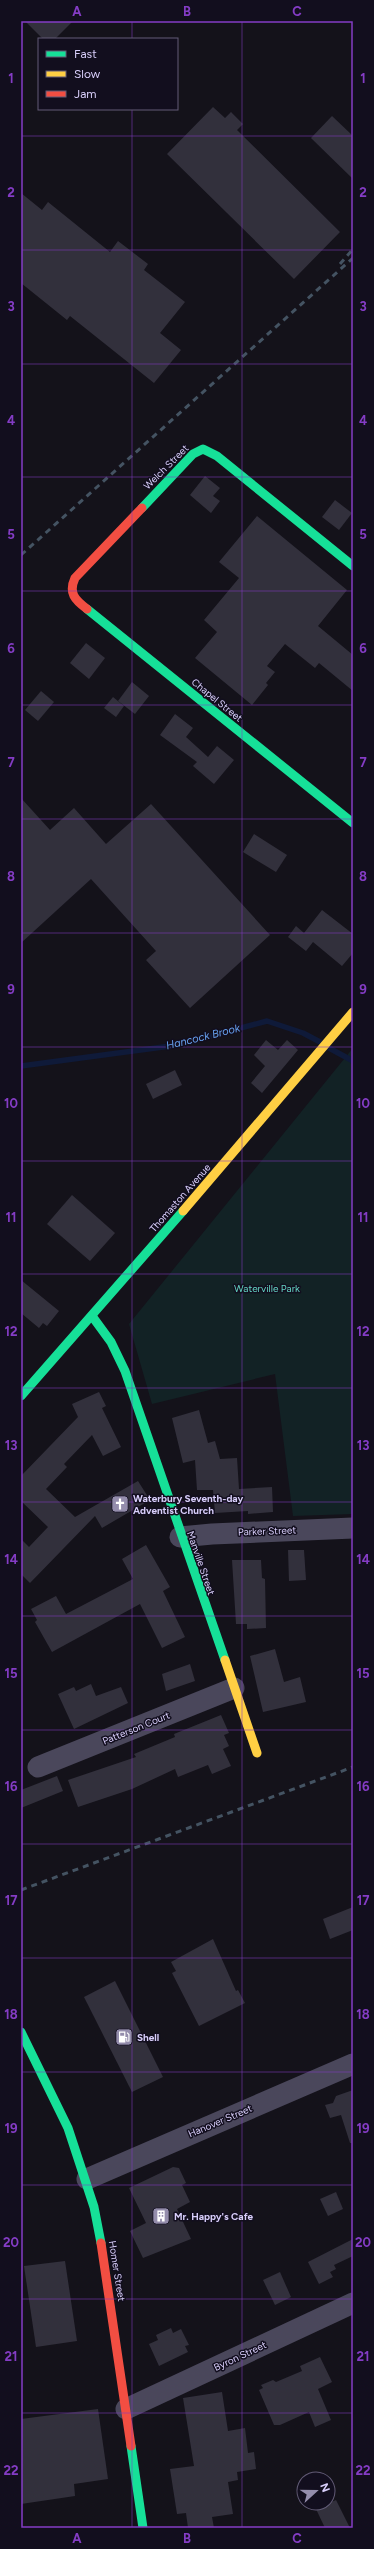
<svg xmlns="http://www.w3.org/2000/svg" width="374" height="2549" viewBox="0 0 374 2549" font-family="Figtree,sans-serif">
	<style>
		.green { fill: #122225 }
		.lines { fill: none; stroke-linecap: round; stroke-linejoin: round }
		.stream { stroke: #0f1a39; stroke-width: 5.5 }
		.building { fill: #32303c }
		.street { stroke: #4a475b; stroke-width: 21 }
		.fast { stroke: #16e098; stroke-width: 9 }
		.slow { stroke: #ffcf43; stroke-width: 9 }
		.jam { stroke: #f24e42; stroke-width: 9 }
		.rail { stroke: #445362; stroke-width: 3; stroke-dasharray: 6 5; stroke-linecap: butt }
		.grid { fill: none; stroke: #843cc5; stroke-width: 1; stroke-opacity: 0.55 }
		.labels { text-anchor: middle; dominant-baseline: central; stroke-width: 3; stroke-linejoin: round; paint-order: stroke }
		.street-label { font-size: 10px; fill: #d9cffb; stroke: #120e1e }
		.park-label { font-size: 10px; fill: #63d3c3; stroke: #120e1e }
		.poi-label { font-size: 10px; font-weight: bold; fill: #d9cffb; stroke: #120e1e; text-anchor: start }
		.water-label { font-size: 11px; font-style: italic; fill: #67a2f1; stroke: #120e1e }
		.neatline { fill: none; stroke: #843cc5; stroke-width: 1.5 }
		.grid-label { font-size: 13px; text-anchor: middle; font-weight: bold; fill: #843cc5 }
	</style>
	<rect width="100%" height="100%" fill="#14121a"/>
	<!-- green -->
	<path class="green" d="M353,1048V1514L293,1516L275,1374L152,1404L129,1324Z"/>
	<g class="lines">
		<!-- stream -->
		<g class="stream">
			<path d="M329,1048L353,1061"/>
			<path d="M21,1066L178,1045L267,1021L303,1033L322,1043"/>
		</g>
	</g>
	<!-- building -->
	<g class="building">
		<path d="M25,21H73L55,39H43Z"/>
		<path d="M213,107L225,118L231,112L243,124L237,130L340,232L294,279L167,154Z"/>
		<path d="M332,116L353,136V179L311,138Z"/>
		<path d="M21,193L42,210L48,202L110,252L118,241L148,264L144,270L185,302L160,333L181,350L154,383L70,316L67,320L21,283Z"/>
		<path d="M205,476L220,488L213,496L220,501L211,513L190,495Z"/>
		<path d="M335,500L352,513L339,530L322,517Z"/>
		<path d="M257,516L347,590L318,626L353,655V691L319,663L315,668L285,644L267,666L275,672L266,683L268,685L252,705L195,658L217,632L204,620L239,578L219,562Z"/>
		<path d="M86,643L105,658L89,679L70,663Z"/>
		<path d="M132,682L149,696L135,714L118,701Z"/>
		<path d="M41,691L54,702L38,721L25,710Z"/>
		<path d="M113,697L124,706L116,717L104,708Z"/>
		<path d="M175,714L193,728L186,737L208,757L217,746L234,760L214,784L193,766L197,762L160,735Z"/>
		<path d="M21,798L50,830L74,808L106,844L151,804L270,935L190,1008L146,960L156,951L91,879L21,943Z"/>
		<path d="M254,834L287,855L276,872L243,852Z"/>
		<path d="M322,910L353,934V953L342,966L313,942L306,951L288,937L296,926L304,933Z"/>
		<path d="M266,1040L278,1050L287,1040L298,1050L262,1093L251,1083L265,1066L254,1055Z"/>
		<path d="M175,1070L182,1085L153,1099L146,1084Z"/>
		<path d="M72,1195L115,1233L90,1261L47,1224Z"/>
		<path d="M21,1280L59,1311L47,1326L43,1323L39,1328L21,1313Z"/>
		<path d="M99,1392L106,1406L102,1408L121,1447L103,1456L92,1435L64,1464L67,1467L46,1489L75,1517L138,1481L150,1500L102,1528L95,1516L30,1583L21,1574V1539L29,1547L48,1527L21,1501V1476L78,1417L72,1404Z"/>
		<path d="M199,1410L208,1443L215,1441L220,1459L237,1458L239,1489L272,1487L273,1512L248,1514V1511L215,1513L213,1490H197L195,1460L183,1463L172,1418Z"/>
		<path d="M146,1545L170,1587L163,1591L185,1637L162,1648L140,1604L52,1652L35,1622L37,1620L31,1609L56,1596L66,1614L133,1579L122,1559Z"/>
		<path d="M288,1550H304L306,1580L289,1581Z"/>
		<path d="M232,1560H261L262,1578L265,1579L266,1628L247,1629V1624H236Z"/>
		<path d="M275,1649L284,1682L300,1677L306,1702L263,1712L250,1656Z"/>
		<path d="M190,1664L195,1681L166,1691L162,1674Z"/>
		<path d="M91,1684L96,1696L121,1687L128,1703L74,1729L58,1694L74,1687L76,1691Z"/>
		<path d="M221,1715L229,1733L224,1735L229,1746L223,1749L231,1766L212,1774L208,1765L178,1777L175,1769L132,1789L78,1807L68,1780L136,1757L134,1754L175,1737L174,1734Z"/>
		<path d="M57,1776L63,1791L21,1808V1790Z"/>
		<path d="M353,1907V1930L330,1939L323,1919Z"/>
		<path d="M213,1939L236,1991L238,1990L245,2003L199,2026L172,1973L176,1971L171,1962Z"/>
		<path d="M115,1981L163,2077L132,2092L84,1997Z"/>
		<path d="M353,2090V2143H350L341,2115L330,2118L325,2105L333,2103L336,2096Z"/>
		<path d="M173,2167L179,2168L186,2183L182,2185L190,2202L177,2209L191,2239L143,2258L130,2231L146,2223L129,2188Z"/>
		<path d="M336,2192L343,2209L328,2216L320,2199Z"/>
		<path d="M353,2239V2256L334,2265L336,2269L330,2272L333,2277L319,2284L308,2262Z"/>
		<path d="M65,2261L77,2341L36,2347L24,2266Z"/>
		<path d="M280,2272L291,2297L275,2305L263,2280Z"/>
		<path d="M171,2328L173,2333L181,2329L189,2345L185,2346L188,2352L159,2366L149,2344L158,2340L156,2335Z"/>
		<path d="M320,2357L332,2382L318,2389L331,2420L315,2427L309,2412L280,2425H274L259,2390L263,2388L261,2385L273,2380L276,2382L302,2371L300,2366Z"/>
		<path d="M222,2392L228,2431L245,2428L248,2453L254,2452L256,2469L237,2472L238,2480L228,2482L233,2514L212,2517L214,2528H188L186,2513L177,2514L170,2469L194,2466L183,2398Z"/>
		<path d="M98,2409L108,2479L74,2484L75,2496L21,2504V2419Z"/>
		<path d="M336,2500L350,2528H325L316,2509Z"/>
	</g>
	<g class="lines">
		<!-- street -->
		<g class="street">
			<path d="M180,1537L212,1534L353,1528"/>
			<path d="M38,1767L234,1688"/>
			<path d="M87,2179L353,2064"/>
			<path d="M126,2409L353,2303"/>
		</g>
		<!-- fast -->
		<g class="fast">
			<path d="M142,508L193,454L203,449L217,456L353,566"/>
			<path d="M87,609L353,823"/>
			<path d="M92,1316L111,1342L125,1371L225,1660"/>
			<path d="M21,1396L183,1211"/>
			<path d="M21,2032L68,2128L94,2207L101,2243"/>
			<path d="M131,2446L143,2528"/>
		</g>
		<!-- slow -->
		<g class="slow">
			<path d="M183,1211L353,1012"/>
			<path d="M225,1660L257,1753"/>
		</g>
		<!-- jam -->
		<g class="jam">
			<path d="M87,609C75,600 68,593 75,578L142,508"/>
			<path d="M101,2243L131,2446"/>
		</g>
		<!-- rail -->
		<g class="rail">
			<path d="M340,264L353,249"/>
			<path d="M21,555L353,258"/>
			<path d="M21,1890L353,1767"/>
		</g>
	</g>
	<!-- grid -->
	<path class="grid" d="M132,21V39M242,21V2528M132,109V2528M21,136H353M21,250H353M21,364H353M21,477H353M21,591H353M21,705H353M21,819H353M21,933H353M21,1047H353M21,1161H353M21,1274H353M21,1388H353M21,1502H353M21,1616H353M21,1730H353M21,1844H353M21,1958H353M21,2072H353M21,2185H353M21,2299H353M21,2413H353"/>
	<!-- icons -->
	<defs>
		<symbol id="church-square" viewBox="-11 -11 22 22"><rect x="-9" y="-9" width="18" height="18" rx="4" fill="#948dac" stroke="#120e1e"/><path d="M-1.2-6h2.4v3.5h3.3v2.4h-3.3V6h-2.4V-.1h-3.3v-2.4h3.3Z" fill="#fff"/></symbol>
		<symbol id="fuel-square" viewBox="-11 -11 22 22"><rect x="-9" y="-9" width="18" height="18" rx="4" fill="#948dac" stroke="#120e1e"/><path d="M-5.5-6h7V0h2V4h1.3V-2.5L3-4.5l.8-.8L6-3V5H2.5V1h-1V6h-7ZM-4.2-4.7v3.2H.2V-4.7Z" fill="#fff"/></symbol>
		<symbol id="building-square" viewBox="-11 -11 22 22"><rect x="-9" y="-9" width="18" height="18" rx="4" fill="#948dac" stroke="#120e1e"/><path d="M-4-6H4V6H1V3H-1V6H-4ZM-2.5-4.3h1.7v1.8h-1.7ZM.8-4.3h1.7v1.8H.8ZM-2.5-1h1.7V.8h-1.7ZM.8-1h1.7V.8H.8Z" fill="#fff"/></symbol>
	</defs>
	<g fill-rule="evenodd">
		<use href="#church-square" x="110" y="1494" width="20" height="20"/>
		<use href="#fuel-square" x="114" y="2027" width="20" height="20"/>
		<use href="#building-square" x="151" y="2206" width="20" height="20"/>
	</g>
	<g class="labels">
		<!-- street labels -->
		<g class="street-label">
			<text transform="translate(166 467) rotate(-45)">Welch Street</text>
			<text transform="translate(217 700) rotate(39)">Chapel Street</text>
			<text transform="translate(180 1198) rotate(-49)">Thomaston Avenue</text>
			<text transform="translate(267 1531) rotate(-2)">Parker Street</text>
			<text transform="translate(201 1563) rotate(71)">Manville Street</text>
			<text transform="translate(136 1728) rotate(-22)">Patterson Court</text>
			<text transform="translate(220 2121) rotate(-23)">Hanover Street</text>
			<text transform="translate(117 2271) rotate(81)">Homer Street</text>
			<text transform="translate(240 2356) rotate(-25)">Byron Street</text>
		</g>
		<!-- park labels -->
		<g class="park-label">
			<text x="267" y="1288">Waterville Park</text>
		</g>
		<!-- poi labels -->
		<g class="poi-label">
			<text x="133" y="1498">Waterbury Seventh-day<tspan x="133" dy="12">Adventist Church</tspan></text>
			<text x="137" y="2037">Shell</text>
			<text x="174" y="2216">Mr. Happy's Cafe</text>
		</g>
		<!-- water labels -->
		<g class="water-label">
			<text transform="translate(203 1037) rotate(-14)">Hancock Brook</text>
		</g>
	</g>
	<!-- border -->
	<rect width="374" height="2549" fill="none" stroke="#120e1e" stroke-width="44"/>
	<!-- legend -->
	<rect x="38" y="38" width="140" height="72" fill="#120e1e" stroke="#625b76"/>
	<rect x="46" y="51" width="20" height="6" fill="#16e098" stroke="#625b76"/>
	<text x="74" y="58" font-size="12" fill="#d9cffb">Fast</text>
	<rect x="46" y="71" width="20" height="6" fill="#ffcf43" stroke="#625b76"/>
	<text x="74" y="78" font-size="12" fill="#d9cffb">Slow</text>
	<rect x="46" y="91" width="20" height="6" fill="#f24e42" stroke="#625b76"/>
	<text x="74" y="98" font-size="12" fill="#d9cffb">Jam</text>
	<!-- north arrow -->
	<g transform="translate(316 2491) rotate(69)"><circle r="19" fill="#120e1e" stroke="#625b76"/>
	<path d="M0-3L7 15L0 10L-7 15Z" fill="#948dac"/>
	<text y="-6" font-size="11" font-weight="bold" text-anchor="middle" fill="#d9cffb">N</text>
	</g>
	<rect x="22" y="22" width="330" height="2505" class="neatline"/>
	<g class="grid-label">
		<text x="77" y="16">A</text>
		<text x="187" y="16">B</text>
		<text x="297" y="16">C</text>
		<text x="11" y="83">1</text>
		<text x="363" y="83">1</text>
		<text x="11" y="197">2</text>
		<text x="363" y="197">2</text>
		<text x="11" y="311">3</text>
		<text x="363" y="311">3</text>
		<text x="11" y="425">4</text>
		<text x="363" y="425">4</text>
		<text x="11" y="539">5</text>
		<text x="363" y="539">5</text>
		<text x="11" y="653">6</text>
		<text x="363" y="653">6</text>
		<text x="11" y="767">7</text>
		<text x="363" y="767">7</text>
		<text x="11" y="881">8</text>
		<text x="363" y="881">8</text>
		<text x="11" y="994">9</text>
		<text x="363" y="994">9</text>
		<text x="11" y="1108">10</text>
		<text x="363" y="1108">10</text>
		<text x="11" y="1222">11</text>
		<text x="363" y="1222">11</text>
		<text x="11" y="1336">12</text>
		<text x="363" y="1336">12</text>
		<text x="11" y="1450">13</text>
		<text x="363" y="1450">13</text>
		<text x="11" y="1564">14</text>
		<text x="363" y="1564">14</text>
		<text x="11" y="1678">15</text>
		<text x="363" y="1678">15</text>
		<text x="11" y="1791">16</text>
		<text x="363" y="1791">16</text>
		<text x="11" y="1905">17</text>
		<text x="363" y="1905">17</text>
		<text x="11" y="2019">18</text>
		<text x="363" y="2019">18</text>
		<text x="11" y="2133">19</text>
		<text x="363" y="2133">19</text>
		<text x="11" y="2247">20</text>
		<text x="363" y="2247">20</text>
		<text x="11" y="2361">21</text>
		<text x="363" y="2361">21</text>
		<text x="11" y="2475">22</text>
		<text x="363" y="2475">22</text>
		<text x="77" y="2543">A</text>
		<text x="187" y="2543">B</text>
		<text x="297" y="2543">C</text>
	</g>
</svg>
